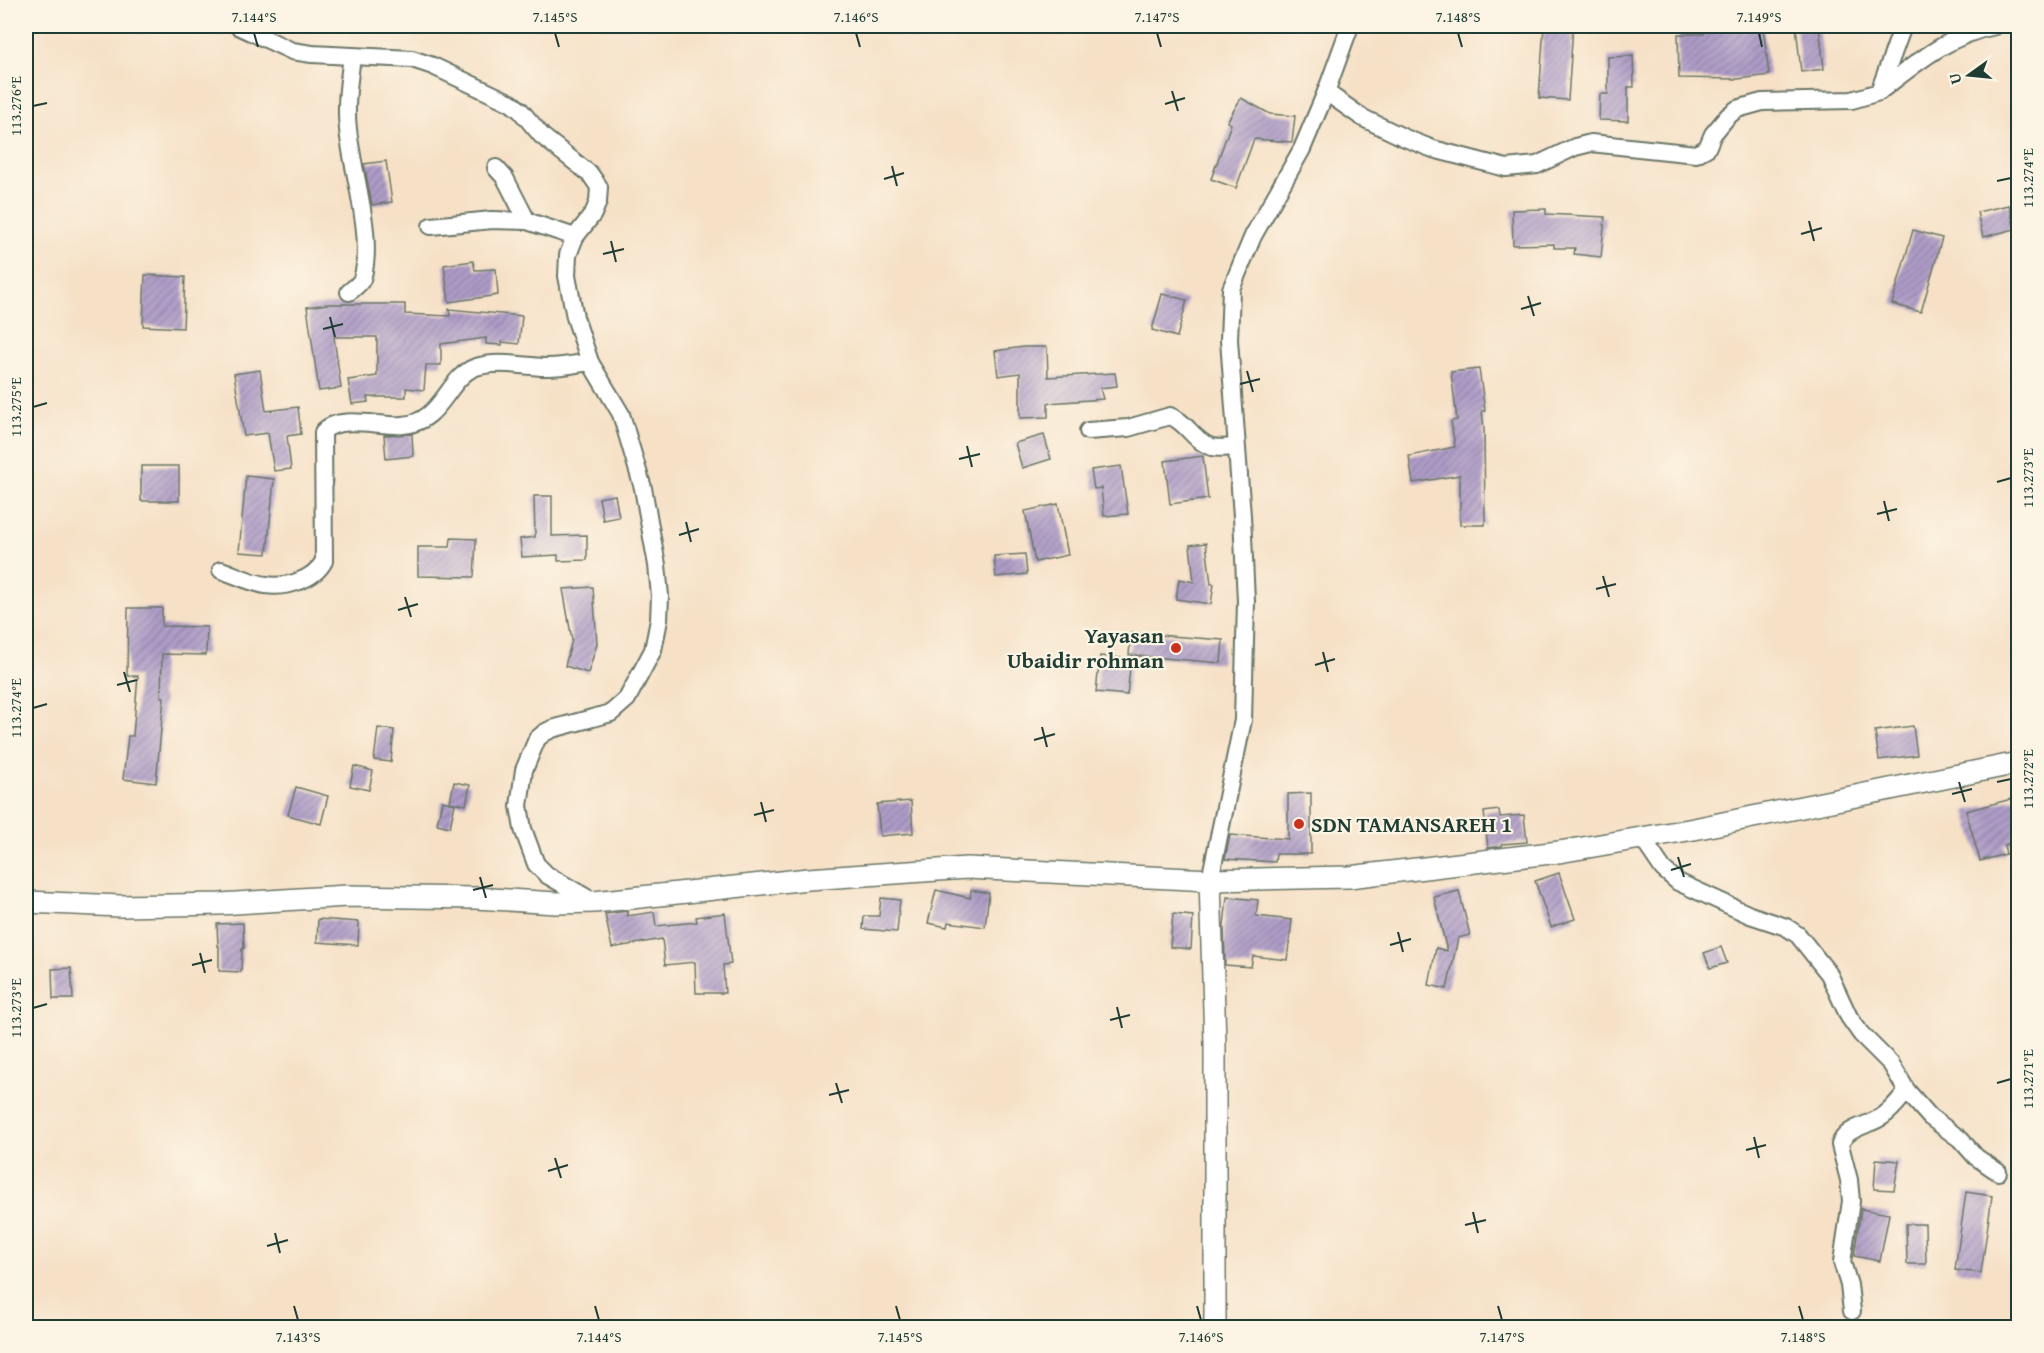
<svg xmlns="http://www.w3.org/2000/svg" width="2044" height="1353" viewBox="0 0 2044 1353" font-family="'Gentium Book Plus',serif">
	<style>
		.building { fill: url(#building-hatch) }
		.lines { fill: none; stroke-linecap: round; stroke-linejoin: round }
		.minor-casing { stroke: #6a7667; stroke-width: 20 }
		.tertiary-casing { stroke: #6a7667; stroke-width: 24 }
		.minor { stroke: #fff; stroke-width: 16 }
		.tertiary { stroke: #fff; stroke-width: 21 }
		.ticks { fill: none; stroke: #1f3d34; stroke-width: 2 }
		.poi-dot { fill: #c8321e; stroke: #fcf5e5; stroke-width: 2 }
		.labels { text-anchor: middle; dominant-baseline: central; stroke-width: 4.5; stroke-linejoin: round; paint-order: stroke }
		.poi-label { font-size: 22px; font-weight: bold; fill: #1f3d34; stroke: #fcf5e5; text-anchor: end }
		.neatline { fill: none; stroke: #1f3d34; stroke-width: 2 }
		.ticks-label { font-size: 15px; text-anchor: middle; fill: #1f3d34 }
	</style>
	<defs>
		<pattern id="building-hatch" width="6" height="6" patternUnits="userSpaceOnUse" patternTransform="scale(1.5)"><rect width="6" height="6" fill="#ae9cc7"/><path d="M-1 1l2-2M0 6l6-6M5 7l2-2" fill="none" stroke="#8d80a2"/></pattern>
	</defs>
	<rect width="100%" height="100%" fill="#fcf5e5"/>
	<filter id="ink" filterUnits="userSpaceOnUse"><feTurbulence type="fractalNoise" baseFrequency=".0167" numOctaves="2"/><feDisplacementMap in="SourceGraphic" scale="12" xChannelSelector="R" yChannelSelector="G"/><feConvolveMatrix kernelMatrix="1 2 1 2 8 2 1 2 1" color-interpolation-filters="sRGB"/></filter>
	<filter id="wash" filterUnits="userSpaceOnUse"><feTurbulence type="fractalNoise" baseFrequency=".008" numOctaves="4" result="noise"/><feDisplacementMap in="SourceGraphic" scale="24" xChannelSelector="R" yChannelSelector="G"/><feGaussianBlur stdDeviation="1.35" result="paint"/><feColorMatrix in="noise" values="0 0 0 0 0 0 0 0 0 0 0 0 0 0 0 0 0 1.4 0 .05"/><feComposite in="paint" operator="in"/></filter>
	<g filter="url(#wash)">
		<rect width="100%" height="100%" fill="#f6e1c7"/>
		<g id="blocks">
			<!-- building -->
			<g class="building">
				<path d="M1544,26H1573L1568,100L1539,98Z"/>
				<path d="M1704,26H1763L1769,75L1738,79L1679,78L1678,34H1704Z"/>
				<path d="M1796,26H1819L1824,69L1801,72Z"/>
				<path d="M1633,56L1634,87H1628V121L1599,120L1600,94H1608V57Z"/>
				<path d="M1241,98L1270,114L1295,116L1292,142L1254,139L1236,188L1211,179L1231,124L1227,122Z"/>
				<path d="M386,161L392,202L372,205L364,164Z"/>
				<path d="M2009,205L2015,229L1983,237L1977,212Z"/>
				<path d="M1546,209V214L1605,217L1601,257L1574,254L1575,248H1554V244L1513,245L1512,210Z"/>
				<path d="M1913,230L1942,238L1921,312L1892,304Z"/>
				<path d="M473,261L475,270L496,269L498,295L449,302L444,265Z"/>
				<path d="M145,275L185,277L183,328L143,326Z"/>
				<path d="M1162,294L1187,300L1177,337L1152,330Z"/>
				<path d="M327,304H405V314L450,316L449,309L522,316L519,344L502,342V345L486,344V338L441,344V365H426L424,390L406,388V397H367L368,402L352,404L348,380L377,376V337H334L341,388L319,391L307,307Z"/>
				<path d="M1024,347H1047L1048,377L1115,373L1117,386L1100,388L1103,399L1048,403V417L1020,418V373L998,376L995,351Z"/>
				<path d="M1479,369L1485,411H1482L1484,428L1485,525H1460V475L1413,483L1409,456L1455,447L1451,421L1457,420L1451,372Z"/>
				<path d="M260,370L266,411L298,407L301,434L287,436L291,469L274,471L268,433L244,436L234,374Z"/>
				<path d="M412,434L413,456L386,459L384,435Z"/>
				<path d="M1044,435L1051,459L1022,468L1015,443Z"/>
				<path d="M1203,456L1208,499L1170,504L1165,461Z"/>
				<rect x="141" y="466" width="38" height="35"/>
				<path d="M1121,466L1128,514L1104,516L1101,488L1094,489L1091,470Z"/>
				<path d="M246,476L274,479L267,554L239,552Z"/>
				<path d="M615,495L619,517L603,520L599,498Z"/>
				<path d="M534,496H552V536L587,535V560L558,561V555L522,557L520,539L535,537Z"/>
				<path d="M1058,504L1068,555L1035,562L1025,511Z"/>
				<path d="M451,538L476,539L474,577L418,576V547H450Z"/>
				<path d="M1206,543L1211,584H1214L1211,604L1176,599L1179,579L1194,582L1190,545Z"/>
				<path d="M1025,554L1027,574L996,577L994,556Z"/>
				<path d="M593,587L597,644L588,673L565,666L572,640L563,589Z"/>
				<path d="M128,608H162V626L207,627L206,655L162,654L161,697H164L156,783L123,779L128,736H133L138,676H127Z"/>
				<path d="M1131,633L1223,640L1221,663L1129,655Z"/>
				<path d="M1100,656L1131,659L1127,695L1096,692Z"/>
				<path d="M1913,726L1917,755L1879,760L1875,731Z"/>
				<path d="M378,728L394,730L391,762L374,760Z"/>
				<path d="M354,766L373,771L369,790L350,786Z"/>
				<path d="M454,782L470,785L466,805L450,802Z"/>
				<path d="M296,787L328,796L321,824L288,815Z"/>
				<path d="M1311,793V854H1276L1275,862L1225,859L1230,835L1288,839V794Z"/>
				<path d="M2019,797V841L2004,845L2006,854L1980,861L1966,811Z"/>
				<path d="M442,801L455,804L450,827L437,824Z"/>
				<path d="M911,801L913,833L880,836L877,804Z"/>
				<path d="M1499,810L1500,817L1524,815L1527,842L1502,844V846L1488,848L1484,812Z"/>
				<path d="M1559,873L1575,919L1551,927L1535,881Z"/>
				<path d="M936,890L970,898L971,890L989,893L985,927L948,922L947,927L928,923Z"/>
				<path d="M1459,891L1470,935L1458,938L1447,989L1429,985L1436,948L1447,951L1434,897Z"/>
				<path d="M1227,897L1258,900L1256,916L1292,920L1287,960L1253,956L1251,967L1225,965L1224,926Z"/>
				<path d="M881,898L900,900L897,932L863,929L864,916H879Z"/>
				<path d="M627,911V916L654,912L656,926L697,922L696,917L725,913L731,964L723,965L725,993H696L695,962L665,965L662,939L612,948L605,914Z"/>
				<path d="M1173,914L1193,916L1191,949L1170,947Z"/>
				<path d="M318,919L359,922L358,945L317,942Z"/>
				<path d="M243,923L244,948L242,949L241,972L219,971V946H218L217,924Z"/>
				<path d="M1721,947L1727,963L1710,968L1704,953Z"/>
				<path d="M71,968L73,999H53L52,969Z"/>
				<path d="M1876,1159L1899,1161L1894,1190L1874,1189Z"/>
				<path d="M1966,1192L1992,1196L1981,1273L1955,1270Z"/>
				<path d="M1861,1209L1889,1214L1880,1261L1854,1256Z"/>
				<path d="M1906,1224H1925L1926,1264H1907Z"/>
			</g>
		</g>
	</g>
	<g filter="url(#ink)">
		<use href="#blocks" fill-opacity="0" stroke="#6a7667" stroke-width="1.5"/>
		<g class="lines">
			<defs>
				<g id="minor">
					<path d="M238,26L292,51L312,54L412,59L433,66L511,103L520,110L542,136L590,174L599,187L598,202L593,214L575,237L568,255L567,276L575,317L590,362L621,414L643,488L657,565L660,596L659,620L653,650L627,699L611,713L552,729L544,733L537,739L524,770L519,806L523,829L536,864L547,875L594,902"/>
					<path d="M1880,91C1915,64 1950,34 1995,26"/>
					<path d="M1326,92L1363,118L1405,138L1433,149L1506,168L1537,165L1575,147L1591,143L1696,154L1707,148L1713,134L1728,116L1737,109L1762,102L1852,100L1879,92L1903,26"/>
					<path d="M496,168L505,178L527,221"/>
					<path d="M431,226L492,220L527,221L575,237"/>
					<path d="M349,292C354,288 360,284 362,279C375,238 352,172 348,129C345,105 349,80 352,56"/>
					<path d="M1088,431L1128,428L1170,416C1187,422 1194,442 1212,447C1219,449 1228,447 1236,447"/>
					<path d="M221,570C236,575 251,583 266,585C286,588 314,580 324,561L323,432C338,414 381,427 403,425C442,423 447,377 476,367C497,360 522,366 544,367C559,368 575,364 590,362"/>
					<path d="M1642,838L1663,869L1678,882L1750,915L1786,927L1798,935L1829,974L1849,1017L1861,1034L1891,1064L1907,1091L1930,1117L1960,1139L1976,1157L1998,1172"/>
					<path d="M1210,880L1243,720L1246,601L1242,516L1229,340L1231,289L1253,236L1302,149L1326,92L1350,26"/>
					<path d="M1852,1311L1849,1285L1842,1262L1851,1201L1849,1180L1840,1145C1845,1127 1869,1126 1883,1116C1892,1110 1900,1099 1907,1091"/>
				</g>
				<g id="tertiary">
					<path d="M1210,880L1215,1043V1328"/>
					<path d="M26,902L121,906L220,904L347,896L475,898L556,903L594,902L808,879L967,868L1210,880L1349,877L1559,852L1694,829L2018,763"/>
				</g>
			</defs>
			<!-- minor casing -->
			<use href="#minor" class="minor-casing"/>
			<!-- tertiary casing -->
			<use href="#tertiary" class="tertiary-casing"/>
			<!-- minor -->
			<use href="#minor" class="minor"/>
			<!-- tertiary -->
			<use href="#tertiary" class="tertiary"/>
		</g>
	</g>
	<!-- ticks -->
	<path class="ticks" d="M254,33L258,47M555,33L559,47M856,33L860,47M1157,33L1161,47M1458,33L1462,47M1759,33L1762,47M1172,91L1178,111M1165,104L1185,98M33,106L47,103M892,166L897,186M884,179L904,173M1997,181L2011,178M1809,221L1814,241M1801,234L1822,228M611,241L616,262M603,254L624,249M1528,296L1534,316M1521,309L1541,303M330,317L335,337M323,329L343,324M1247,371L1253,392M1240,384L1260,379M33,407L47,403M967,446L972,467M959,459L980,454M1997,482L2011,478M1884,501L1889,521M1877,514L1897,509M686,522L691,542M679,535L699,529M1603,576L1609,597M1596,589L1616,584M405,597L411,617M398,610L418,604M1323,652L1328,672M1315,665L1335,659M124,672L130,692M117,685L137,680M33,708L47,704M1042,727L1047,747M1034,740L1055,734M1959,782L1965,802M1997,782L2011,779M1952,794L1972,789M761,802L766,822M754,815L774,810M1678,857L1684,877M1671,870L1691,864M480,877L486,898M473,890L493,885M1398,932L1403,952M1390,945L1411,939M200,953L205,973M192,965L212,960M1117,1007L1122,1028M33,1008L47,1004M1110,1020L1130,1015M836,1083L842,1103M1997,1083L2011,1079M829,1095L849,1090M1754,1137L1759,1158M1746,1150L1766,1145M555,1158L561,1178M548,1171L568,1165M1473,1212L1478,1233M1465,1225L1486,1220M275,1233L280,1253M267,1246L288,1240M294,1306L298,1320M595,1306L599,1320M896,1306L900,1320M1197,1306L1201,1320M1498,1306L1502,1320M1799,1306L1803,1320"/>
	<!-- markers -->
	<g class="poi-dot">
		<circle cx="1176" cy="648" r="6"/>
		<circle cx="1299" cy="824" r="6"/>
	</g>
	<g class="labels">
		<!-- poi labels -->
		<g class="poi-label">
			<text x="1164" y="635">Yayasan<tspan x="1164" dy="25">Ubaidir rohman</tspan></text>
			<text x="1311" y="824" text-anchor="start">SDN TAMANSAREH 1</text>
		</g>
	</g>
	<!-- margin -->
	<rect width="2044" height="1353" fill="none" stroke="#fcf5e5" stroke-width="66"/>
	<!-- north arrow -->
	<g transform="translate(1969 75) rotate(255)" stroke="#fcf5e5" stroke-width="4.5" paint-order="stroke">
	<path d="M0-4.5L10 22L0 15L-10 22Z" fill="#1f3d34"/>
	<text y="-9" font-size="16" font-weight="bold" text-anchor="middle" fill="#1f3d34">U</text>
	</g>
	<rect x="33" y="33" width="1978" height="1287" class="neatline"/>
	<g class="ticks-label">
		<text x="254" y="22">7.144°S</text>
		<text x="555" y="22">7.145°S</text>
		<text x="856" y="22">7.146°S</text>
		<text x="1157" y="22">7.147°S</text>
		<text x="1458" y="22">7.148°S</text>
		<text x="1759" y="22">7.149°S</text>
		<text transform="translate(16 106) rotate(-90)" y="5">113.276°E</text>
		<text transform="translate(2028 178) rotate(-90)" y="5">113.274°E</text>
		<text transform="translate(16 407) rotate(-90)" y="5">113.275°E</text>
		<text transform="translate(2028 478) rotate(-90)" y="5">113.273°E</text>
		<text transform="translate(16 708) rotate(-90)" y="5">113.274°E</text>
		<text transform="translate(2028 779) rotate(-90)" y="5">113.272°E</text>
		<text transform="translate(16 1008) rotate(-90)" y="5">113.273°E</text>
		<text transform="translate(2028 1079) rotate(-90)" y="5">113.271°E</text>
		<text x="298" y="1342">7.143°S</text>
		<text x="599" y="1342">7.144°S</text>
		<text x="900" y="1342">7.145°S</text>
		<text x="1201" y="1342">7.146°S</text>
		<text x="1502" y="1342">7.147°S</text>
		<text x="1803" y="1342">7.148°S</text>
	</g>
</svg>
